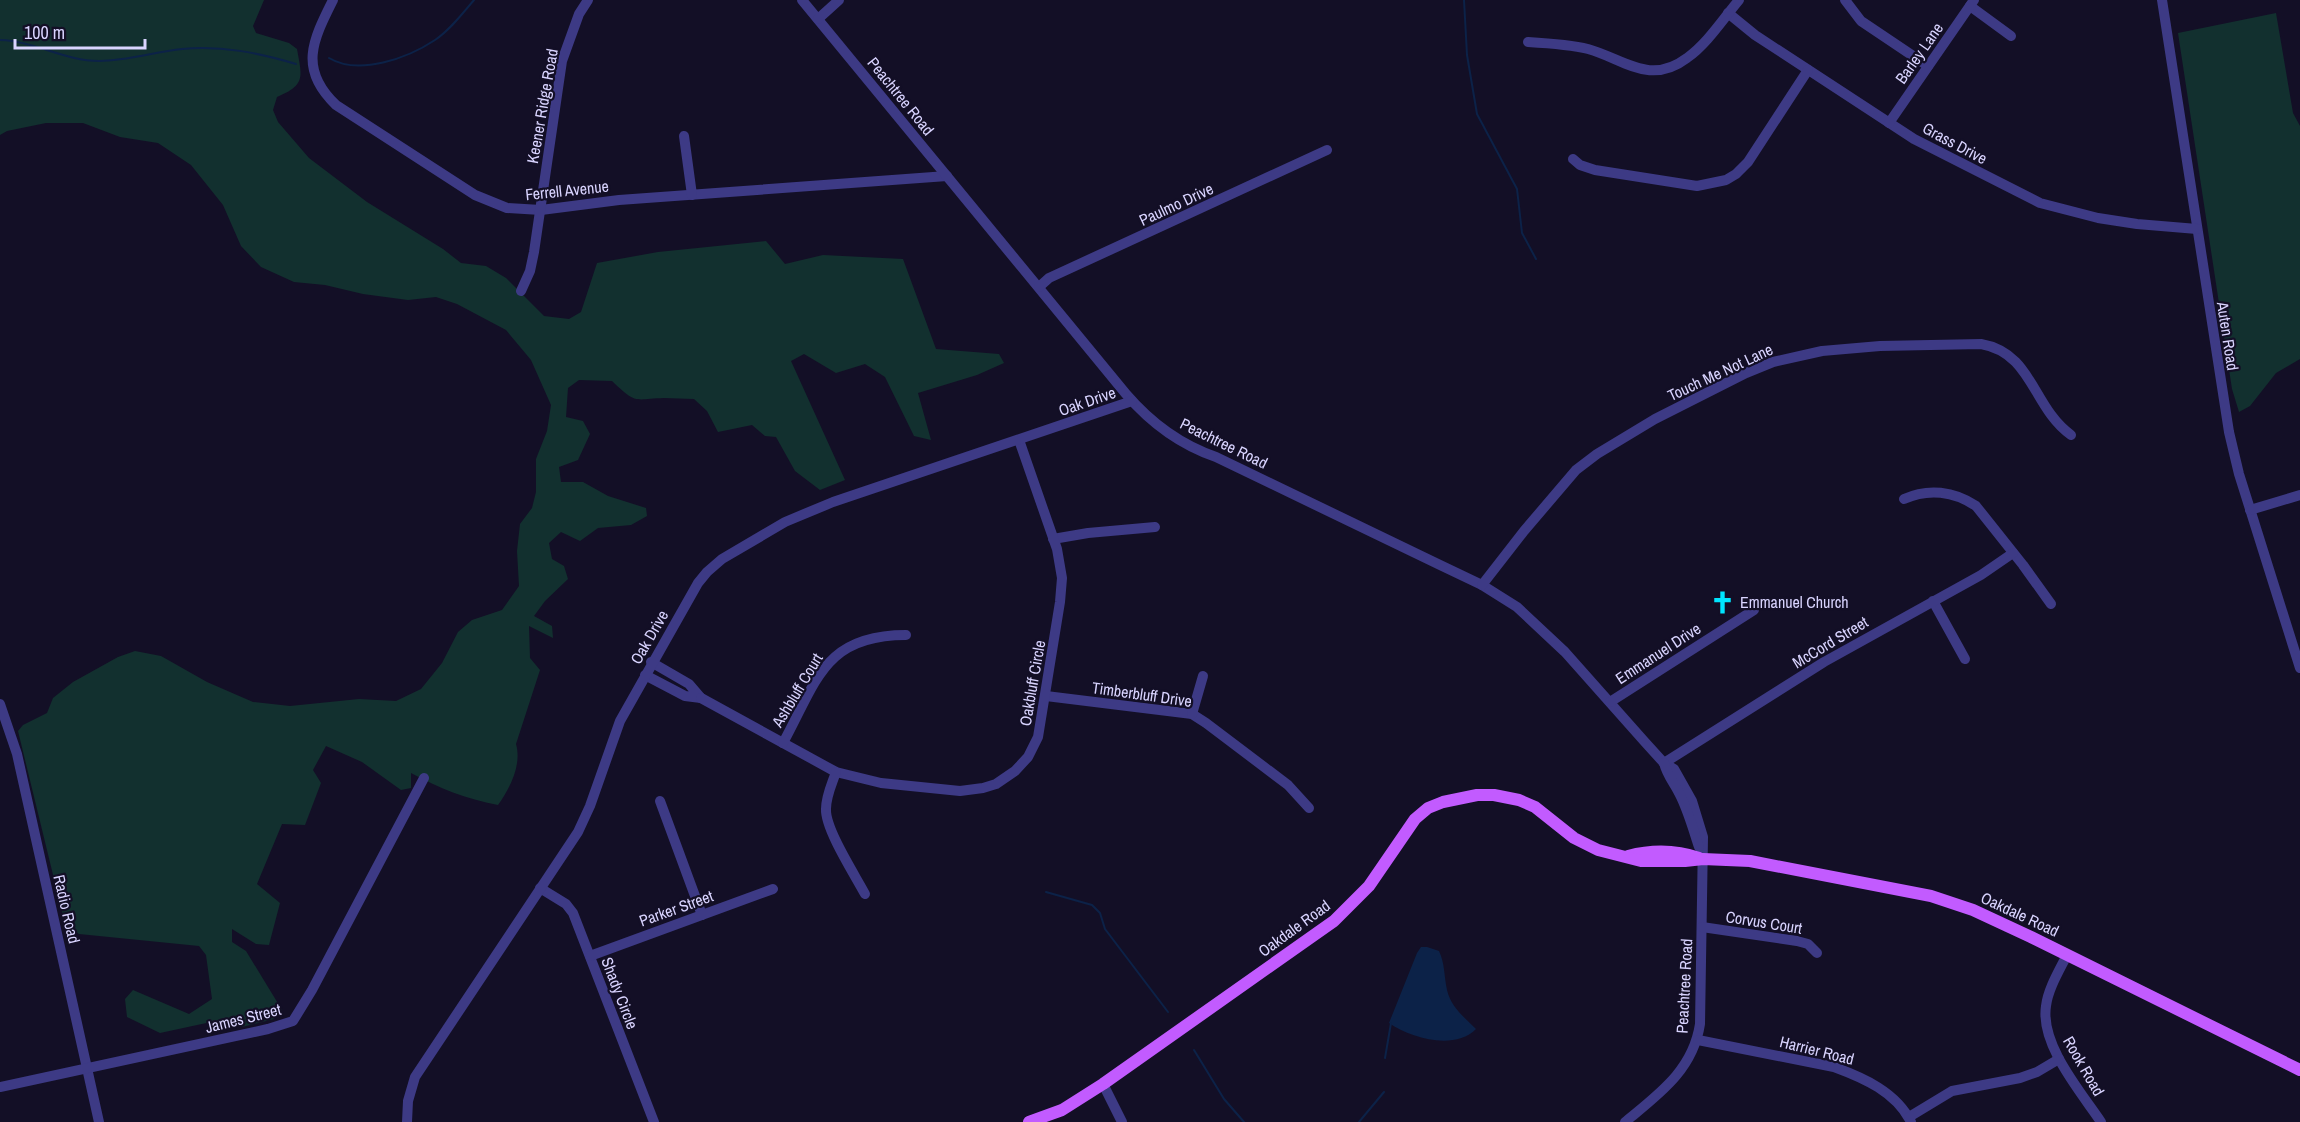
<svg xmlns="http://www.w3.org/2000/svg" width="2300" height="1122" viewBox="0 0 2300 1122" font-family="'Archivo Narrow',sans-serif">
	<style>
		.green { fill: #12302f }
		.water { fill: #0c2248 }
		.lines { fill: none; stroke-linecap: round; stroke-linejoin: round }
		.stream { stroke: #0c2248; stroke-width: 2 }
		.minor { stroke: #3d3a85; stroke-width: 10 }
		.major { stroke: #c25bff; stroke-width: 12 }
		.labels { text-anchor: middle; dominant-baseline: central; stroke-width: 4.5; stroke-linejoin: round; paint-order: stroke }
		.street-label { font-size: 16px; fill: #d9d4ff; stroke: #130f26 }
		.poi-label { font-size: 16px; fill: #d9d4ff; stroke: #130f26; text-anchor: start }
	</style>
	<rect width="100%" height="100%" fill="#130f26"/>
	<!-- green -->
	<g class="green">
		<path d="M0,0H264L253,26L256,33L289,43L297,49C302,77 306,85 277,97L273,110L278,122L309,158L367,202L443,249L461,263L486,266L506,278L544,316L569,319L581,312L597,263L658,252L766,241L785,264L823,255L903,259L936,349L999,354L1004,363L977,375L918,393L931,440L914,436L885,377L865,364L836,373L804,354L791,361L845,480L820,490L795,471L776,437L765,436L752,425L718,432L707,411L694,399C684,399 674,398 664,398C634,399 637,405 612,381L579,380L568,388L566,417L583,421L590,434L578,460L559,467L561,482H583L608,496L646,508L647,516L631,525L598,528L580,541L561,532L549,543L552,559L564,566L568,579L545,601L534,616L552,626L553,638L529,626L530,658L540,670L516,744C522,765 510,788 498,805C466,799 439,788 411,773V788L401,790L362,762L326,746L313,770L321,783L305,825L282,824L257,884L280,903L269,945L256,944L232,929V942L246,951L282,1010L274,1019L242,1027L211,1022L160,1033L127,1017L125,999L133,990L189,1014L212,999L206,955L199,946L79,934L65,924L18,731L23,725L47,713L53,698L73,682L118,657L135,651L161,656L207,682L253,702L290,706L359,699L396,701L421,689L442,663L458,632L472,620L502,610L519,586L517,551L520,524L532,508L536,492V459L547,431L551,405L531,360L506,330L457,304L436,297L408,300L363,294L325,285L294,282L261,267L241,246L223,205L191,165L158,143L120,137L83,123H46L7,131L0,135Z"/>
		<path d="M2276,13L2293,113L2300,126V359L2276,373L2250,406L2239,412L2232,389L2178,33Z"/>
	</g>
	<!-- water -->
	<path class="water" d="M1421,947H1427L1439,951C1445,964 1444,976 1447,990C1451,1007 1464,1017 1476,1029C1454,1051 1411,1038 1389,1023L1417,953Z"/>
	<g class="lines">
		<!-- stream -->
		<g class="stream">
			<path d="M1464,0L1467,55L1477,114L1517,189L1522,233L1536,259"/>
			<path d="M0,40C34,41 65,61 99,61C127,61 154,52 182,49C221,45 259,53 296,64"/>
			<path d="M329,58C359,76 408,58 435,40C450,30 462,14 474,0"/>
			<path d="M1046,892L1092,905L1100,913L1105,929L1168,1012"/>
			<path d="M1194,1050L1224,1099L1244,1122"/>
			<path d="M1385,1058L1391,1023"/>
			<path d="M1359,1122L1384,1092"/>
		</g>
		<!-- minor -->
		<g class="minor">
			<path d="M333,0C313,40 298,69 336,105L475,195L507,208L541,210L619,200L947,176"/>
			<path d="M802,0L1126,394C1150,422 1181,445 1216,457L1438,564L1482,585L1517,607L1565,652L1644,741L1664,763L1674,769L1692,801L1703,837L1700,1024C1693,1070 1659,1094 1625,1122"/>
			<path d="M1845,0L1861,21L1928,66"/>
			<path d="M2162,0L2229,432L2239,474L2300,668"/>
			<path d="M1970,6L2011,36"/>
			<path d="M1728,13L1755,35L1914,139L2040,203L2098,218L2137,224L2197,229"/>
			<path d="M818,19L839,0"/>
			<path d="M1528,42C1545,43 1572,45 1588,49C1624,59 1650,86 1687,58C1707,44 1723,19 1739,0"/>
			<path d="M1889,123L1974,0"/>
			<path d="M684,136L692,195"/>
			<path d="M1573,159L1580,165L1595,170L1697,186L1726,180L1736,174L1748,162L1808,70"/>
			<path d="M1039,287L1049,278L1327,150"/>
			<path d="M521,291L530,271L534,252L562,61L579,14L588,0"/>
			<path d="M1904,499C1928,488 1954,491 1976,506L2023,565L2051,604"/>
			<path d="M2250,510L2300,495"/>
			<path d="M1053,539L1088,533L1155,527"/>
			<path d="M1482,585L1524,531L1576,470L1597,454L1655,419L1746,373L1773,362L1822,351L1880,346L1981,344C2033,353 2032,407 2071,435"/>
			<path d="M1933,601L1965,659"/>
			<path d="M645,675L685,696L701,698L689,684L651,662"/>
			<path d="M1046,696L1192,714L1206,723L1288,785L1309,808"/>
			<path d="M701,698L836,772L881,783L960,791L983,788L996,784L1015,771L1028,757L1038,737L1060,602L1062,578L1057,549L1019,440"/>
			<path d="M1610,702L1754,610"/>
			<path d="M0,704L17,754L99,1122"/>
			<path d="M1192,714L1203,676"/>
			<path d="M783,743C817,681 824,635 906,635"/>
			<path d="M1664,763L1824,662L1981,575L2013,553"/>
			<path d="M1664,763C1667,775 1674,783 1679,793C1688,810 1693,829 1699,847"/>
			<path d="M836,772C832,784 826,796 826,809C825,829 855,875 865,894"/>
			<path d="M660,801L702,915"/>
			<path d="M540,888L566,904L573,913L654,1122"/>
			<path d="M1702,927L1797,941L1808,944L1817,953"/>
			<path d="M2067,955C2059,971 2048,989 2046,1006C2040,1045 2081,1092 2101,1122"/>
			<path d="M590,956L773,889"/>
			<path d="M1698,1040L1834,1067C1864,1078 1896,1092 1911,1122"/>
			<path d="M1103,1084L1122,1122"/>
			<path d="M0,1087L268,1029L293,1021L312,990L424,778"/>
			<path d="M1909,1117L1952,1091L2020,1078L2037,1072L2059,1059"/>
			<path d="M407,1122L408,1101L415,1077L578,832L590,806L620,721L698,583L707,572L722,559L785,522L833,502L1132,401"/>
		</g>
		<!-- major -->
		<g class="major">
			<path d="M1628,856C1651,850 1676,850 1699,858"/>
			<path d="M1029,1122L1062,1110L1103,1084L1334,921L1369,886L1415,819L1428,808L1443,802L1477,795H1494L1519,800L1535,807L1574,838L1598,850L1641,861H1685L1703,859L1750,861L1931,896L1973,910L2031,937L2300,1070"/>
		</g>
	</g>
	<!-- icons -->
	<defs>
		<symbol id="church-bare" viewBox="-9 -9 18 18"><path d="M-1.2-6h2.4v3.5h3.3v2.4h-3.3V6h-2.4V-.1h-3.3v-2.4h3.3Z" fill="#00e5ff" stroke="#130f26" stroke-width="2.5" paint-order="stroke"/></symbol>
	</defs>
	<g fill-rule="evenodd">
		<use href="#church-bare" x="1706" y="586" width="33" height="33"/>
	</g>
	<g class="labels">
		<!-- street labels -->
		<g class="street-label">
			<text transform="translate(1919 53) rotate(-55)">Barley Lane</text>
			<text transform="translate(901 96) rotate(51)">Peachtree Road</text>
			<text transform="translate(542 106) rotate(-80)">Keener Ridge Road</text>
			<text transform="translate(1955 143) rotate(28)">Grass Drive</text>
			<text transform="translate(567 190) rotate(-6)">Ferrell Avenue</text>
			<text transform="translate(1176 204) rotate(-25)">Paulmo Drive</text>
			<text transform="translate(2228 336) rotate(81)">Auten Road</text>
			<text transform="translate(1720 372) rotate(-25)">Touch Me Not Lane</text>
			<text transform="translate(1087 401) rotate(-19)">Oak Drive</text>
			<text transform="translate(1224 443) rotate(26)">Peachtree Road</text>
			<text transform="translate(649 637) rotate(-60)">Oak Drive</text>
			<text transform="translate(1830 642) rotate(-31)">McCord Street</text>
			<text transform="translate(1658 653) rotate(-33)">Emmanuel Drive</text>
			<text transform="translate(1032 683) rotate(-80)">Oakbluff Circle</text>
			<text transform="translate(797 690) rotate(-59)">Ashbluff Court</text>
			<text transform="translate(1142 694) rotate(8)">Timberbluff Drive</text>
			<text transform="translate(676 908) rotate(-20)">Parker Street</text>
			<text transform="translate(67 909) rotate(77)">Radio Road</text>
			<text transform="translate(2020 914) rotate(25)">Oakdale Road</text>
			<text transform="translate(1764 922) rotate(9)">Corvus Court</text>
			<text transform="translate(1294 928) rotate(-36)">Oakdale Road</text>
			<text transform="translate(1684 986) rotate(-87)">Peachtree Road</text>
			<text transform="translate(620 993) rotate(69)">Shady Circle</text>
			<text transform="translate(243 1018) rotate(-14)">James Street</text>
			<text transform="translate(1817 1050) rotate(14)">Harrier Road</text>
			<text transform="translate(2084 1066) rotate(60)">Rook Road</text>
		</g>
		<!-- poi labels -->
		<g class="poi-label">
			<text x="1740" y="602">Emmanuel Church</text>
		</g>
	</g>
	<!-- scale -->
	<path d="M15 39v9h130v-9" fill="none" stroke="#d9d4ff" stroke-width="3"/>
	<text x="24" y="39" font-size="18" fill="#d9d4ff" stroke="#130f26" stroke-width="4.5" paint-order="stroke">100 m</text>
</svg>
